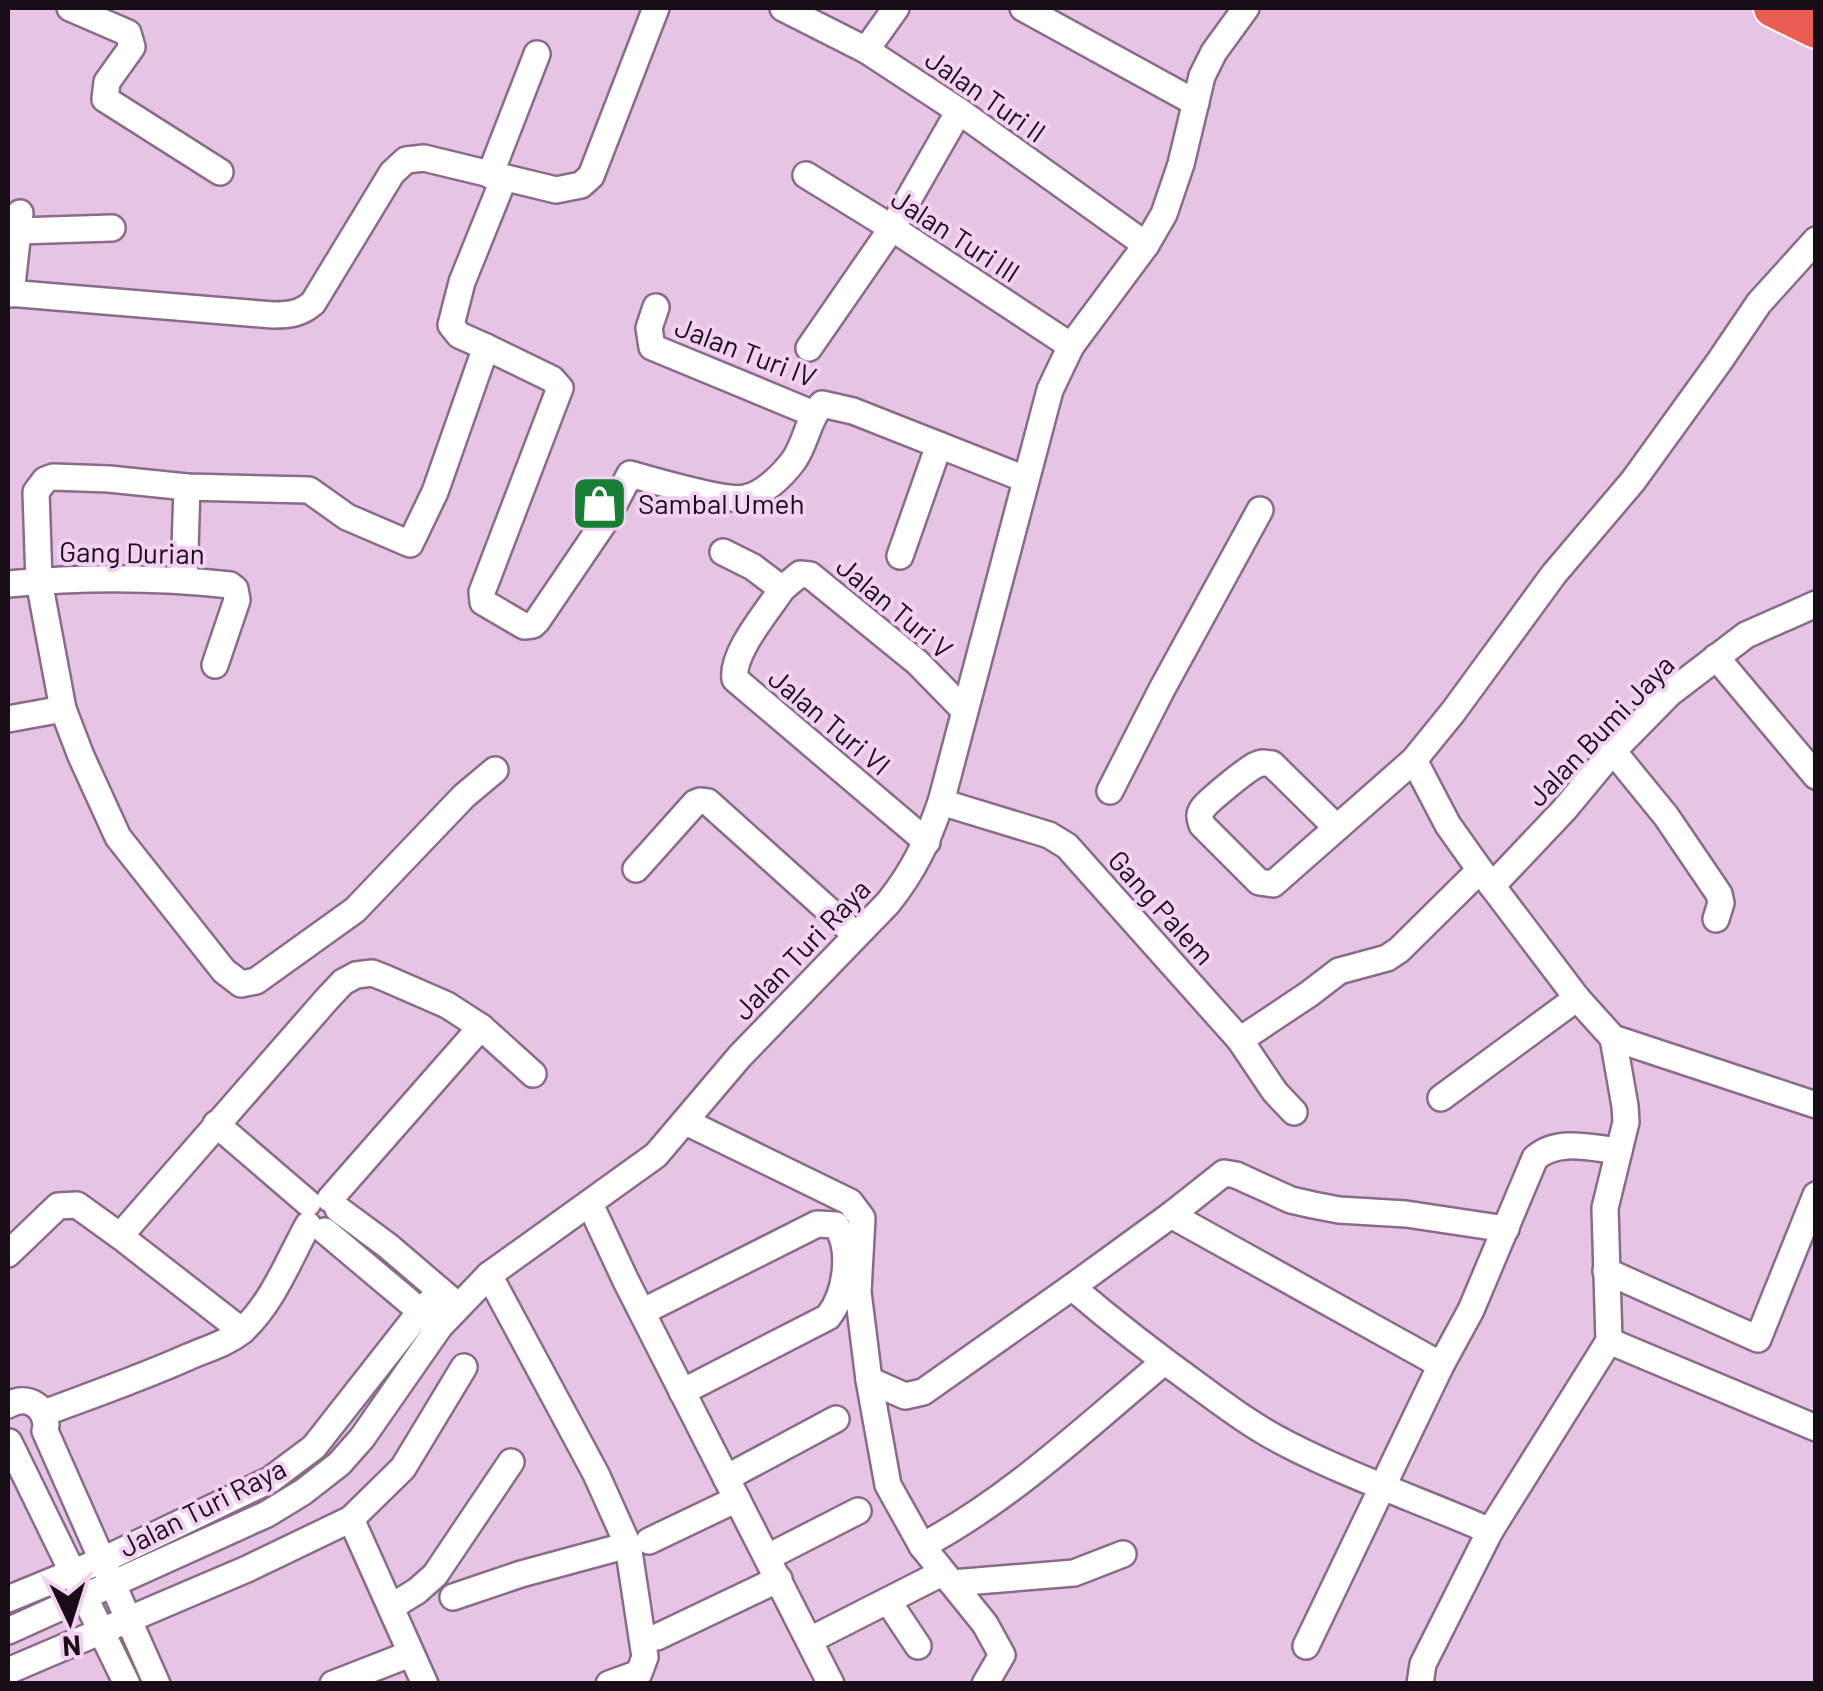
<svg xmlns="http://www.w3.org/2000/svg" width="1823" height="1691" viewBox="0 0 1823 1691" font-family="Barlow,sans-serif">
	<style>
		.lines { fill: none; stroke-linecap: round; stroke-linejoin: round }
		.minor-casing { stroke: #8a6b89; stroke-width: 30 }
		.highway-casing { stroke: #fff; stroke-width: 42 }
		.minor { stroke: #fff; stroke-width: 25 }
		.highway { stroke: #ea5d52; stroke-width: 38 }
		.labels { text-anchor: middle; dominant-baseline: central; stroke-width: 8; stroke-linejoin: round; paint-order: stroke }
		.street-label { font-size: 28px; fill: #180c17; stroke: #f3d1f2 }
		.poi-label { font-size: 28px; fill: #180c17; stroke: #f3d1f2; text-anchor: start }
	</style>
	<rect width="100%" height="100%" fill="#e6c4e4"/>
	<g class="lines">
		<defs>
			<g id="minor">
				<path d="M70,8L128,33L132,47L107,82L105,99L220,172"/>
				<path d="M783,8L866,50L959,111L1146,245"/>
				<path d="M1023,8L1196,103"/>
				<path d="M866,50L896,8"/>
				<path d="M490,175L537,54"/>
				<path d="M806,175L892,228L1071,346"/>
				<path d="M18,231L112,228"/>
				<path d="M8,293L273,315C289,315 300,314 313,303L392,173L406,160L424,158L556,190L581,185L591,176L656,8"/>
				<path d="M11,294L20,213"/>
				<path d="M656,307L649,328L652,347L814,414"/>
				<path d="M486,347L552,379L560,388L482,592L483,602L524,626L533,625L537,621L607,518L630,474C651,480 726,502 745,498C764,494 783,475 794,460C806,443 808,419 822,404L853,411L1025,479"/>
				<path d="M809,348L892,228L959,111"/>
				<path d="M723,552L753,567L782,589C768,611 731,653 735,679L927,842"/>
				<path d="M900,556L939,445"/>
				<path d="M184,580L187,487"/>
				<path d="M8,584C81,577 157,577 230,585L235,589L237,600L215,665"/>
				<path d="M782,589L800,574L810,575L917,662L964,710"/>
				<path d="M1716,657L1816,776"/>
				<path d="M8,719L63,709"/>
				<path d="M1613,751L1666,816L1719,894L1721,903L1716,919"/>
				<path d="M1414,760L1448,825L1480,870L1577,998L1613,1038L1625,1106L1626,1122L1605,1208L1609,1341L1490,1531L1423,1664L1420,1684"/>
				<path d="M495,770L464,796L355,910L256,981L241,984L224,971L118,837L81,756L63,709L39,581L36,492L45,480L53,477L109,479L187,487L309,490L347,517L410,544L435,492L486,347L459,335L451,325L462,282L504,178"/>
				<path d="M1110,791L1162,689L1260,510"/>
				<path d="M941,802L1049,835L1067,846L1240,1040L1275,1092L1294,1112"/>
				<path d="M1337,828L1272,764C1264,763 1263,762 1256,765C1247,769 1208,801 1203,808C1198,815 1200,818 1202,825L1259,882L1273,884L1414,760L1453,712L1554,574L1633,481L1719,362L1759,303L1816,240"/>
				<path d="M636,869L695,803L700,801L708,802L855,934"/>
				<path d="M1492,886L1564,810L1613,751L1670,693L1746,635L1816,604"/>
				<path d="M1613,1038L1816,1105"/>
				<path d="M1240,1040L1309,994L1339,971L1387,958L1399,950L1480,870"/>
				<path d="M1441,1098L1577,998"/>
				<path d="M686,1122L850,1202L862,1218L858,1292L869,1380L888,1485L922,1546L985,1624L1002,1655L985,1684"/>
				<path d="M216,1124L308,1203"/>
				<path d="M330,1199L481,1027"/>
				<path d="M590,1204L626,1281L831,1684"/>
				<path d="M338,1209L388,1246L450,1299"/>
				<path d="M1171,1215L1441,1365"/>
				<path d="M325,1231L432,1321"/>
				<path d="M120,1236L327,999L343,982L356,975L372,973L385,978L447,1005L481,1027L533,1074"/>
				<path d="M8,1254L58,1206L77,1205L120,1236L242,1331"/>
				<path d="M1606,1271L1758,1339L1816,1195"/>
				<path d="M489,1275L596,1474L628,1545L645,1657L639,1673L609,1684"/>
				<path d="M1072,1287L1171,1215L1224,1173L1236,1175L1291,1200L1313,1205L1339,1210L1406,1214L1506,1229"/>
				<path d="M642,1312L817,1224L836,1225C853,1250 846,1294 828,1317L682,1392"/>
				<path d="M1609,1341L1816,1428"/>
				<path d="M869,1380L905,1396L923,1392L1072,1287C1114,1323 1158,1357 1204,1390C1230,1409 1257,1429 1287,1444C1353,1478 1422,1501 1490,1531"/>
				<path d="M8,1405C26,1395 44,1404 46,1425"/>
				<path d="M44,1413C92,1395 141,1378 188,1357C206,1349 228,1343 243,1330C273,1302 289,1259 308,1225"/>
				<path d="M45,1431L157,1684"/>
				<path d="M9,1442L127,1684"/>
				<path d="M726,1478L836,1419"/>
				<path d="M351,1519L425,1684"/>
				<path d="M649,1541L737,1499"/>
				<path d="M922,1546C1012,1498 1086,1427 1164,1362"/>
				<path d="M768,1557L858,1511"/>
				<path d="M952,1583L1074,1573L1123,1554"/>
				<path d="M453,1597L521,1574L628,1545"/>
				<path d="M8,1599L103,1560L270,1480L314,1447L420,1312L440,1292"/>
				<path d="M888,1601L918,1646"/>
				<path d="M391,1607L417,1591L435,1575L511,1462"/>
				<path d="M8,1631L267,1514L303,1492L339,1464L362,1438L440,1326L489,1275L656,1155L740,1056L888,903C915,869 927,842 941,802L1050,390L1071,346L1146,245L1164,214L1181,164L1202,76L1214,52L1246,8"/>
				<path d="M657,1637L779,1579"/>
				<path d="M810,1640L934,1577"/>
				<path d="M1306,1646L1441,1365L1471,1310L1535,1158C1558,1138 1591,1148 1619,1151"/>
				<path d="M8,1671L247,1569L351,1519L403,1468L464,1367"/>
				<path d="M333,1684L410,1654"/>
			</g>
			<path id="highway" d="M1773,8L1816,29"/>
		</defs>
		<!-- minor casing -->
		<use href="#minor" class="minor-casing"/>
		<!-- highway casing -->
		<use href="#highway" class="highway-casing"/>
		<!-- minor -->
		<use href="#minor" class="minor"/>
		<!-- highway -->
		<use href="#highway" class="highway"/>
	</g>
	<!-- icons -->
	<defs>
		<symbol id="shop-square" viewBox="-11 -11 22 22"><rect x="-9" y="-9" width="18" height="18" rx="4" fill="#167f34" stroke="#f3d1f2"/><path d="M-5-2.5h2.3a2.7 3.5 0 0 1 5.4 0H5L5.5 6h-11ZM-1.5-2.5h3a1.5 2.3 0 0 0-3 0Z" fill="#fff"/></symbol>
	</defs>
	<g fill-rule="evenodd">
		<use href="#shop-square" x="568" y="472" width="63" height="63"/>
	</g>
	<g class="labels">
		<!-- street labels -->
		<g class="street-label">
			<text transform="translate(986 95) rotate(35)">Jalan Turi II</text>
			<text transform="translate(956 235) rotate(33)">Jalan Turi III</text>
			<text transform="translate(746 351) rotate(21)">Jalan Turi IV</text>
			<text transform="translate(132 552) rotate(1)">Gang Durian</text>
			<text transform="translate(895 607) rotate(40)">Jalan Turi V</text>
			<text transform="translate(830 721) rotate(40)">Jalan Turi VI</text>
			<text transform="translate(1600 730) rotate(-46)">Jalan Bumi Jaya</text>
			<text transform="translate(1162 907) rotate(48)">Gang Palem</text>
			<text transform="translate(801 949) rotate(-46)">Jalan Turi Raya</text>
			<text transform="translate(202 1507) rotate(-27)">Jalan Turi Raya</text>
		</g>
		<!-- poi labels -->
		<g class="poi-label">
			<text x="638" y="503">Sambal Umeh</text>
		</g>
	</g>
	<!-- border -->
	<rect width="1823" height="1691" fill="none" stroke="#180c17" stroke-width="20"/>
	<!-- north arrow -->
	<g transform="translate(70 1621) rotate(176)" stroke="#f3d1f2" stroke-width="8" paint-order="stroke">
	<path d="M0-8L18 38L0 25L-18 38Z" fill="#180c17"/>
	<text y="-15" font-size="28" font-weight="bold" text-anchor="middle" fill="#180c17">N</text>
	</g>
</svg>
